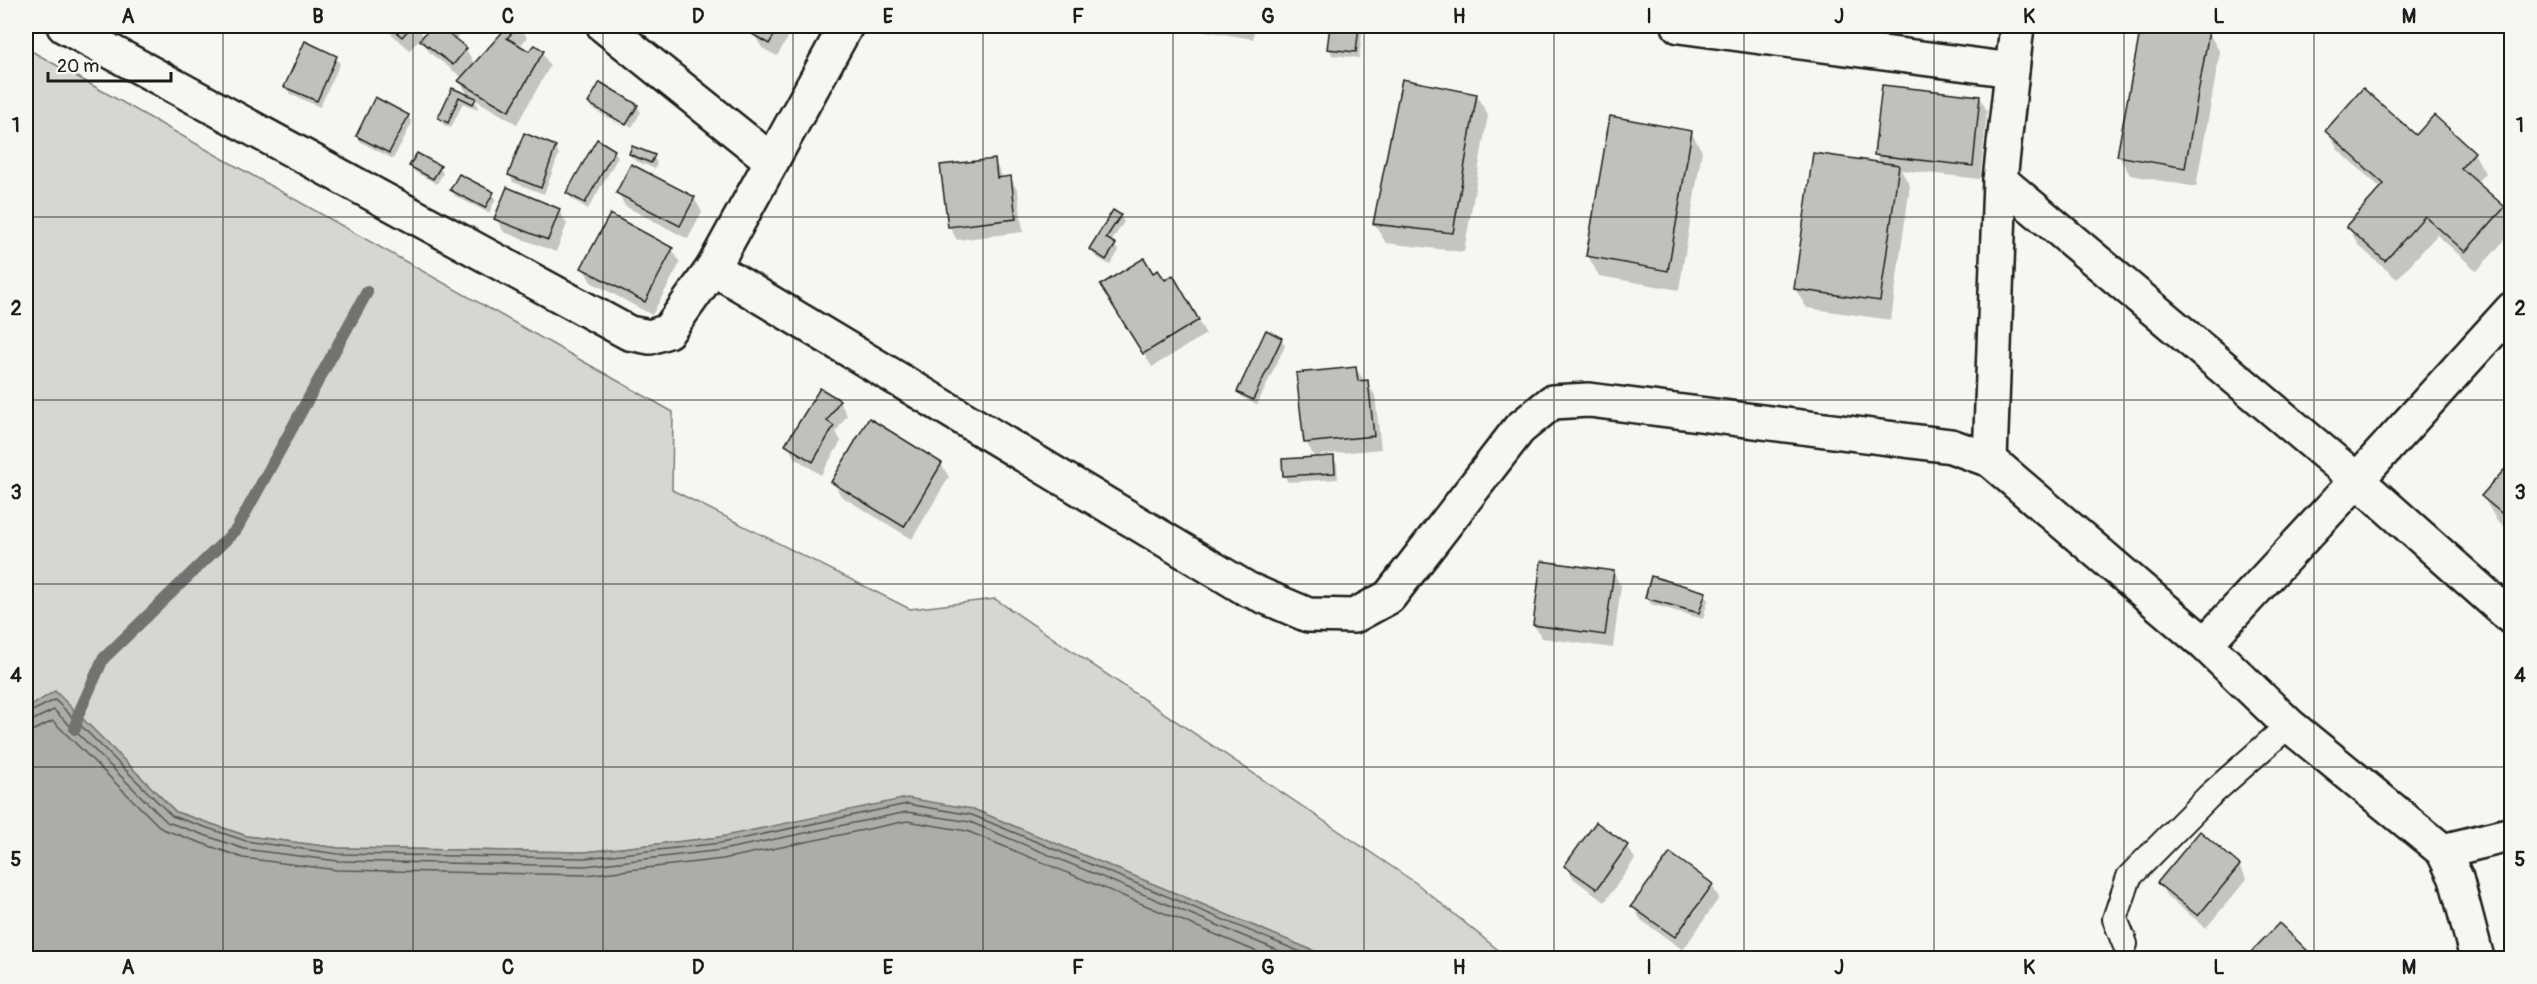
<svg xmlns="http://www.w3.org/2000/svg" width="2537" height="984" viewBox="0 0 2537 984" font-family="Pangolin,sans-serif">
	<style>
		.green { fill: #d6d6d2; stroke: #797977; stroke-width: 1.5 }
		.water { fill: #acaca9; stroke: #727271; stroke-width: 1.5 }
		.shadow { fill: #0003 }
		.lines { fill: none; stroke-linecap: round; stroke-linejoin: round }
		.shore { stroke: #565654; stroke-width: 1.5 }
		.stream { stroke: #727271; stroke-width: 12 }
		.building { fill: #c0c0bd; stroke: #1c1c1c; stroke-width: 1.5 }
		.service-casing { stroke: #1c1c1c; stroke-width: 28 }
		.minor-casing { stroke: #1c1c1c; stroke-width: 38 }
		.service { stroke: #f6f6f2; stroke-width: 24 }
		.minor { stroke: #f6f6f2; stroke-width: 33 }
		.grid { fill: none; stroke: #1c1c1c; stroke-width: 1.5; stroke-opacity: 0.55 }
		.neatline { fill: none; stroke: #1c1c1c; stroke-width: 2 }
		.grid-label { font-size: 20px; text-anchor: middle; font-weight: bold; fill: #1c1c1c }
	</style>
	<rect width="100%" height="100%" fill="#f6f6f2"/>
	<filter id="ink" filterUnits="userSpaceOnUse"><feTurbulence type="fractalNoise" baseFrequency=".0167" numOctaves="2"/><feDisplacementMap in="SourceGraphic" scale="12" xChannelSelector="R" yChannelSelector="G"/><feConvolveMatrix kernelMatrix="1 2 1 2 8 2 1 2 1" color-interpolation-filters="sRGB"/></filter>
	<g filter="url(#ink)">
		<!-- green -->
		<path class="green" d="M26,48L673,412L672,490L910,609L995,599L1416,883L1508,958H1331L973,809L585,852L339,848L247,836L176,812L55,692L26,709Z"/>
		<!-- water -->
		<path class="water" d="M55,691L176,812L247,836L339,848L585,852L720,837L907,798L973,809L1331,958H26V709Z"/>
		<!-- shadow -->
		<g class="shadow">
			<path d="M311,26H323L318,31Z"/>
			<path d="M382,26H417L424,37L433,26H466L455,40L466,49L475,65L510,26H520L527,38L519,47L529,53L542,52L550,66L517,124L474,99L478,106L477,110L463,103L451,128L444,125L440,118L452,90L469,97L460,81L463,78L430,53L421,38L410,50Z"/>
			<path d="M756,26H795L777,56L762,48L754,34L758,27Z"/>
			<path d="M1174,26H1255L1253,39Z"/>
			<path d="M1332,26H1363L1359,58L1332,55L1329,48Z"/>
			<path d="M2143,26H2174L2208,32L2220,52L2196,187L2130,175L2119,156Z"/>
			<path d="M336,57L340,64L320,107L290,94L286,87Z"/>
			<path d="M1476,95L1488,115L1464,252L1386,243L1374,223Z"/>
			<path d="M1980,97L1987,111L1980,179L1901,170L1910,186L1891,320L1807,308L1795,289L1881,164L1876,155Z"/>
			<path d="M589,103L637,106L641,112L632,127L593,104V107L630,131L593,109Z"/>
			<path d="M408,116L412,123L393,159L361,142L357,136Z"/>
			<path d="M2434,117L2474,153L2485,173L2476,183L2504,208L2512,221V232L2477,271L2437,235L2397,279L2359,246L2348,227L2382,189L2338,150L2327,131L2416,137Z"/>
			<path d="M1691,132L1702,151L1679,290L1599,276L1588,256Z"/>
			<path d="M555,147L559,154L544,194L513,182L510,175Z"/>
			<path d="M614,151L618,157L588,209L572,199L568,193Z"/>
			<path d="M630,153L653,156L657,163L655,169L634,160Z"/>
			<path d="M994,160L1003,179L1010,178L1018,191L1023,232L957,240L949,226Z"/>
			<path d="M411,166L439,167L443,173L437,184L415,172Z"/>
			<path d="M452,190L492,193L496,199L489,213L455,196Z"/>
			<path d="M618,193L694,198L702,212L688,239L625,206Z"/>
			<path d="M559,211L567,224L556,252L504,232L496,219Z"/>
			<path d="M1120,216L1124,222L1111,242L1119,251L1110,265L1095,256L1091,249Z"/>
			<path d="M672,249L680,263L652,315L591,282L583,268Z"/>
			<path d="M1152,275L1164,282L1172,277L1206,334L1152,367L1110,299Z"/>
			<path d="M1281,339L1285,346L1257,405L1243,398L1239,392Z"/>
			<path d="M1355,368L1375,395L1381,449L1320,455V458L1333,457L1337,464L1338,479L1288,482L1284,476L1315,458L1306,442Z"/>
			<path d="M839,401L847,415L836,432L841,441L821,475L795,458L787,445Z"/>
			<path d="M2512,463V533L2497,521L2483,497Z"/>
			<path d="M941,464L949,477L912,539L841,496L833,482Z"/>
			<path d="M1613,572L1621,586L1613,648L1542,638L1534,625Z"/>
			<path d="M1705,593L1708,600L1703,619L1651,604L1647,598Z"/>
			<path d="M1627,846L1635,859L1605,902L1574,879L1566,866Z"/>
			<path d="M2239,866L2247,879L2206,928L2167,896L2159,883Z"/>
			<path d="M1712,885L1719,898L1683,950L1641,920L1633,906Z"/>
			<path d="M2279,926L2313,958H2256L2253,953Z"/>
		</g>
		<g class="lines">
			<!-- shore -->
			<g class="shore">
				<path d="M26,714L55,700L172,816L246,841L338,854L585,858L721,843L907,804L972,815L1315,958"/>
				<path d="M26,722L33,720L54,710L167,822L244,849L338,861L585,866L722,850L907,812L970,822L1296,958"/>
				<path d="M26,731L34,730L53,721L162,829L243,858L337,870L586,875L723,859L907,821L967,831L1272,958"/>
			</g>
			<!-- stream -->
			<path class="stream" d="M75,729L78,715L103,659L236,530L367,292"/>
		</g>
		<!-- building -->
		<g class="building">
			<path d="M389,26H412L402,37Z"/>
			<path d="M431,26H448L444,30L467,48L453,65L420,40Z"/>
			<path d="M508,26H519L507,38L529,51L535,45L544,51L509,111L458,81Z"/>
			<path d="M757,26H780L769,44L752,34Z"/>
			<path d="M1330,26H1359L1356,52L1327,49Z"/>
			<path d="M2141,26H2182L2209,31L2185,168L2117,156Z"/>
			<path d="M305,41L337,56L317,101L284,87Z"/>
			<path d="M1402,79L1477,94L1453,233L1373,224Z"/>
			<path d="M600,82L638,105L626,125L588,103Z"/>
			<path d="M1882,85L1980,96L1973,166L1874,155Z"/>
			<path d="M452,88L476,98L473,104L459,97L448,123L438,118Z"/>
			<path d="M2363,88L2416,135L2434,115L2475,152L2461,168L2505,207L2465,252L2425,216L2385,261L2346,226L2384,184L2325,131Z"/>
			<path d="M375,97L409,115L389,153L356,136Z"/>
			<path d="M1610,116L1692,131L1668,271L1586,256Z"/>
			<path d="M524,133L556,146L541,188L508,175Z"/>
			<path d="M597,139L615,150L585,203L566,193Z"/>
			<path d="M632,146L655,155L651,163L629,154Z"/>
			<path d="M417,153L441,166L433,179L409,166Z"/>
			<path d="M1813,153L1899,165L1880,301L1794,289Z"/>
			<path d="M995,159L997,178L1011,176L1016,219L948,227L940,165Z"/>
			<path d="M631,164L695,197L680,226L616,193Z"/>
			<path d="M459,174L494,192L485,208L450,190Z"/>
			<path d="M507,187L560,209L548,240L494,219Z"/>
			<path d="M1113,210L1121,215L1106,238L1116,244L1106,260L1089,249Z"/>
			<path d="M610,214L673,248L645,302L581,268Z"/>
			<path d="M1144,258L1153,273L1158,270L1165,280L1173,275L1199,320L1143,354L1100,285Z"/>
			<path d="M1266,330L1282,338L1253,400L1237,392Z"/>
			<path d="M1356,367L1358,381L1368,380L1374,436L1304,443L1296,373Z"/>
			<path d="M820,388L840,400L827,421L834,426L813,462L785,445Z"/>
			<path d="M869,418L942,463L904,527L831,482Z"/>
			<path d="M1334,456L1335,473L1283,476L1282,459Z"/>
			<path d="M2512,461V522L2481,496Z"/>
			<path d="M1541,561L1614,571L1605,635L1533,625Z"/>
			<path d="M1651,576L1706,592L1699,613L1645,598Z"/>
			<path d="M1596,822L1628,845L1597,889L1564,866Z"/>
			<path d="M2200,831L2240,865L2198,916L2157,883Z"/>
			<path d="M1670,853L1713,884L1675,937L1631,906Z"/>
			<path d="M2279,923L2315,958H2257L2251,952Z"/>
		</g>
		<g class="lines">
			<defs>
				<path id="service" d="M2125,944L2115,919L2129,877L2209,796L2289,725"/>
				<g id="minor">
					<path d="M64,26L629,333L650,337L668,331L713,268L846,26"/>
					<path d="M604,26L772,161"/>
					<path d="M1679,26L2012,70"/>
					<path d="M2000,180L2357,480L2512,618"/>
					<path d="M713,268L1247,589L1308,615L1354,616L1389,597L1519,429L1552,402L1589,400L1951,446L1990,460L2205,644L2289,725L2443,851L2456,878L2477,958"/>
					<path d="M1990,460L2000,180L2017,26"/>
					<path d="M2205,644L2357,480L2512,309"/>
					<path d="M2443,851L2512,834"/>
				</g>
			</defs>
			<!-- service casing -->
			<use href="#service" class="service-casing"/>
			<!-- minor casing -->
			<use href="#minor" class="minor-casing"/>
			<!-- service -->
			<use href="#service" class="service"/>
			<!-- minor -->
			<use href="#minor" class="minor"/>
		</g>
	</g>
	<!-- grid -->
	<path class="grid" d="M223,26V958M413,26V958M603,26V958M793,26V958M983,26V958M1173,26V958M1364,26V958M1554,26V958M1744,26V958M1934,26V958M2124,26V958M2314,26V958M26,217H2512M26,400H2512M26,584H2512M26,767H2512"/>
	<!-- margin -->
	<rect width="2537" height="984" fill="none" stroke="#f6f6f2" stroke-width="66"/>
	<!-- scale -->
	<path d="M48 72v9h123v-9" fill="none" stroke="#1c1c1c" stroke-width="3"/>
	<text x="57" y="72" font-size="18" fill="#1c1c1c" stroke="#f6f6f2" stroke-width="4.5" paint-order="stroke">20 m</text>
	<rect x="33" y="33" width="2471" height="918" class="neatline"/>
	<g class="grid-label">
		<text x="128" y="23">A</text>
		<text x="318" y="23">B</text>
		<text x="508" y="23">C</text>
		<text x="698" y="23">D</text>
		<text x="888" y="23">E</text>
		<text x="1078" y="23">F</text>
		<text x="1268" y="23">G</text>
		<text x="1459" y="23">H</text>
		<text x="1649" y="23">I</text>
		<text x="1839" y="23">J</text>
		<text x="2029" y="23">K</text>
		<text x="2219" y="23">L</text>
		<text x="2409" y="23">M</text>
		<text x="16" y="132">1</text>
		<text x="2520" y="132">1</text>
		<text x="16" y="315">2</text>
		<text x="2520" y="315">2</text>
		<text x="16" y="499">3</text>
		<text x="2520" y="499">3</text>
		<text x="16" y="682">4</text>
		<text x="2520" y="682">4</text>
		<text x="16" y="866">5</text>
		<text x="2520" y="866">5</text>
		<text x="128" y="974">A</text>
		<text x="318" y="974">B</text>
		<text x="508" y="974">C</text>
		<text x="698" y="974">D</text>
		<text x="888" y="974">E</text>
		<text x="1078" y="974">F</text>
		<text x="1268" y="974">G</text>
		<text x="1459" y="974">H</text>
		<text x="1649" y="974">I</text>
		<text x="1839" y="974">J</text>
		<text x="2029" y="974">K</text>
		<text x="2219" y="974">L</text>
		<text x="2409" y="974">M</text>
	</g>
</svg>
